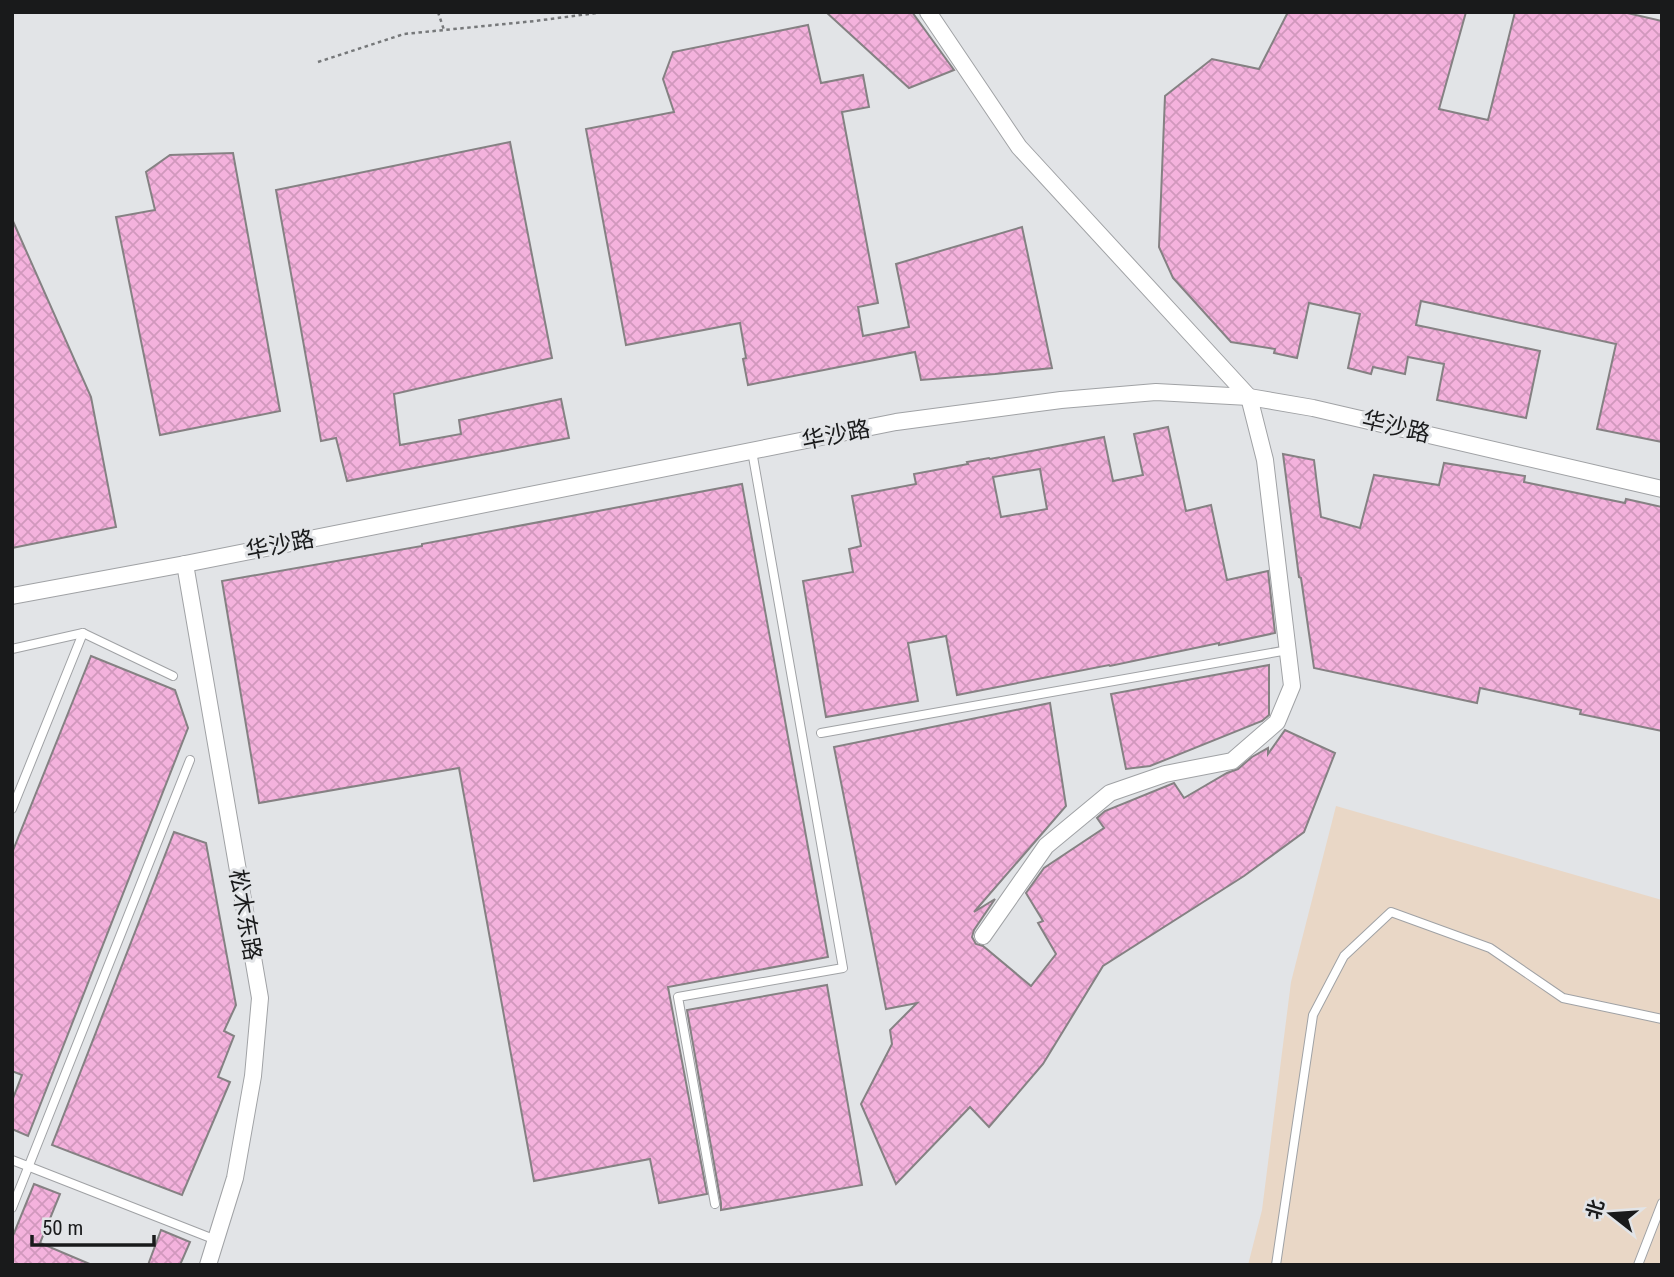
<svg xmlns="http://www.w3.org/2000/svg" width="1674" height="1277" viewBox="0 0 1674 1277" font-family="'Roboto Condensed','Noto Sans SC',sans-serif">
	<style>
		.industrial { fill: #e9d7c6 }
		.building { fill: url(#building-cross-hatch); stroke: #858183; stroke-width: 2; fill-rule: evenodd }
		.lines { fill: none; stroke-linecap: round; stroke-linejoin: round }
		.service-casing { stroke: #a0a2a5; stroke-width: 10 }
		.minor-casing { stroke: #a0a2a5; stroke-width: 18 }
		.path { stroke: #76787a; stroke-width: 2.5; stroke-dasharray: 3.5 3.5; stroke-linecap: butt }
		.service { stroke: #fff; stroke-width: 8 }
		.minor { stroke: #fff; stroke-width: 16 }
		.labels { text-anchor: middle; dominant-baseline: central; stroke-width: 6; stroke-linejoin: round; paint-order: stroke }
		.street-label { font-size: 23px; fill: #191a1b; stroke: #e2e4e7 }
	</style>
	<defs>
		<pattern id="building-cross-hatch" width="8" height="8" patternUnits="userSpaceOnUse" patternTransform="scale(1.75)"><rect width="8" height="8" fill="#f4b2dd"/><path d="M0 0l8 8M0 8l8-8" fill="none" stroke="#d198bd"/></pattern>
	</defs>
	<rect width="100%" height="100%" fill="#e2e4e7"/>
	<!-- industrial -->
	<path class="industrial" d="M1336,806L1662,900V1265H1248L1262,1210L1291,982Z"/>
	<!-- building -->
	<g class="building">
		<path d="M826,12H912L954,70L909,88Z"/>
		<path d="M1288,12H1466L1439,109L1488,120L1515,12H1623L1662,21V442L1597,429L1616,344L1421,301L1416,325L1540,351L1526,418L1437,400L1444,364L1408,357L1405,374L1373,367L1371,374L1348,368L1360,314L1309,303L1297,358L1274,353L1275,349L1231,342L1173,278L1159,247L1165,96L1212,59L1259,69Z"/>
		<path d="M808,25L821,83L863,75L869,107L842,112L878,303L858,307L863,336L909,327L896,264L1022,227L1052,368L995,374L921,380L915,352L748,385L743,359L746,358L740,323L626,345L586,129L674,112L663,79L673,52Z"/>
		<path d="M510,142L552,358L394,394L400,445L461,434L459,420L561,399L569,438L347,481L336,438L321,441L276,190Z"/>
		<path d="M233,153L280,411L160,435L116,217L155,210L146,172L170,155Z"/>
		<path d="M12,219L91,397L116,527L12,548Z"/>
		<path d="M1168,427L1186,511L1211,505L1227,580L1268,571L1275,633L1219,645V643L1110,666L1109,665L957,695L946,636L908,643L918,701L826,717L803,581L853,572L849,549L861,546L852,496L916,484L914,474L968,464L967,462L989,458L990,459L1104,437L1113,481L1143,475L1134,434ZM1040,469L1047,509L1001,517L993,477Z"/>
		<path d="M1283,454L1314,460L1321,517L1360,528L1374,475L1439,485L1444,463L1525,476L1524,482L1625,503L1626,499L1662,507V731L1580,714L1581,710L1480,688L1477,703L1314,668L1301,578L1299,577Z"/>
		<path d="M742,484L828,957L668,987L707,1194L659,1203L650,1159L534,1181L459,768L259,803L222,581L422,546V544Z"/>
		<path d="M91,656L175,690L188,728L28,1136L12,1129V1101L22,1075L12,1071V853Z"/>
		<path d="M1269,665V715L1262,721L1150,766L1126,769L1111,694Z"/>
		<path d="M1050,703L1066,806L974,912L995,899L974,930L972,937L976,944L983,946L1031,986L1056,954L1038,923L1043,921L1026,893L1044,868L1104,828L1097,818L1105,811L1174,783L1184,798L1227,773L1238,769L1252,757L1268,748V754L1285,730L1335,753L1304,832L1244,876L1103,966L1043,1064L989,1127L970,1107L896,1184L861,1104L892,1044L890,1030L917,1003L886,1009L834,747Z"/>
		<path d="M174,832L206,843L236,1005L224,1031L234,1036L218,1077L230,1082L182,1195L52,1145Z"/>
		<path d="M827,985L862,1185L721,1210V1203L687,1010Z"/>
		<path d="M34,1184L60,1194L40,1243L92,1265H12V1238Z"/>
		<path d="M161,1230L190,1242L180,1265H148Z"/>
	</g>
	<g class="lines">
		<defs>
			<g id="service">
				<path d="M12,649L83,633L173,676"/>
				<path d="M821,733L1288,650"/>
				<path d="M12,809L83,633"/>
				<path d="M12,1160L216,1240"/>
				<path d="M715,1204L678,997L843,968L752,451"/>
				<path d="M12,1208L190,760"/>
				<path d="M1276,1265L1313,1015L1344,956L1391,912L1490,948L1563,998L1662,1019"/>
				<path d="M1638,1265L1662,1203"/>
			</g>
			<g id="minor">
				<path d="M928,12L1019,147L1249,397L1265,460L1292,686L1277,722L1232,761L1165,774L1110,793L1046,846L983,936"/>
				<path d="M185,564L260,998L253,1076L235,1178L208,1265"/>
				<path d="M12,596L185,564L896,422L1061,400L1156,392L1249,397L1313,408L1662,489"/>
			</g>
		</defs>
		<!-- service casing -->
		<use href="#service" class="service-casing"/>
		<!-- minor casing -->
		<use href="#minor" class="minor-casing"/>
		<!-- path -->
		<g class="path">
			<path d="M438,12L444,30"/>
			<path d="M318,62L404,34L535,21L604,12"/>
		</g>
		<!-- service -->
		<use href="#service" class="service"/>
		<!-- minor -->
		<use href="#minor" class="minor"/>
	</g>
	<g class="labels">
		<!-- street labels -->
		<g class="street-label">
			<text transform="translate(1396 427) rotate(13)">华沙路</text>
			<text transform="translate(836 435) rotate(-11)">华沙路</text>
			<text transform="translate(280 545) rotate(-11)">华沙路</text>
			<text transform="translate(245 915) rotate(80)">松木东路</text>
		</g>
	</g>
	<!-- border -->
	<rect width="1674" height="1277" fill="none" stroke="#191a1b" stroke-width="28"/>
	<!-- north arrow -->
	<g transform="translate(1611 1214) rotate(287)" stroke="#e2e4e7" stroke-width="5" paint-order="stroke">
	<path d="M0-5L12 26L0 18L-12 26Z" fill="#191a1b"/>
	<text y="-10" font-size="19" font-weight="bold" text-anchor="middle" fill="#191a1b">北</text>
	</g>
	<!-- scale -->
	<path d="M32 1235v10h122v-10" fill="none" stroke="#191a1b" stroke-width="3.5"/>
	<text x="42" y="1235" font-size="21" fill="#191a1b" stroke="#e2e4e7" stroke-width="5" paint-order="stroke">50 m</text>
</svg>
